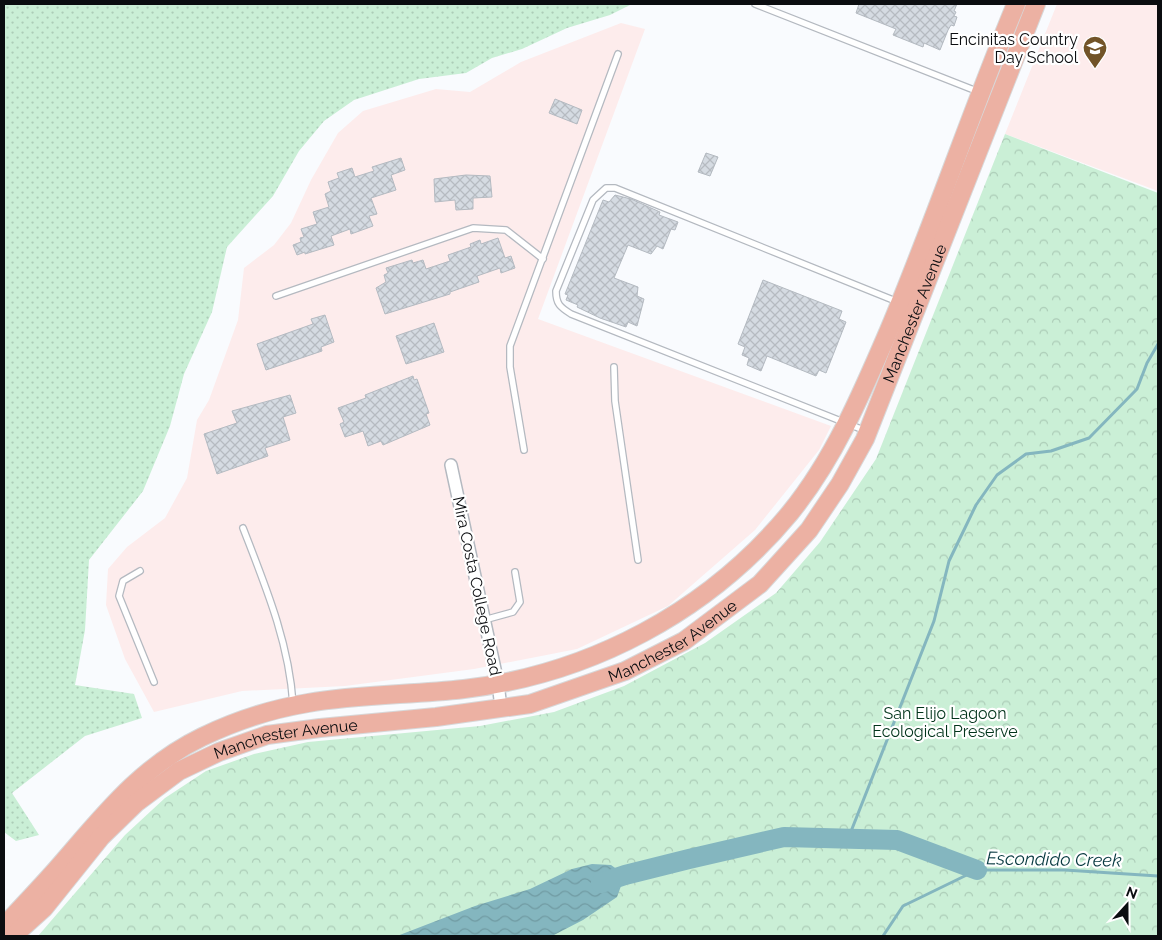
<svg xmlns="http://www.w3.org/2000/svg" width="1162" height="940" viewBox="0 0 1162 940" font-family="Raleway,sans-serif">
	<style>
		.education { fill: #fdecec }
		.grass { fill: url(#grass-dots) }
		.park { fill: url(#park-crowns) }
		.water { fill: url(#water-waves) }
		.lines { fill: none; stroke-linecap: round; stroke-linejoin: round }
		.stream { stroke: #84b6bf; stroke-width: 3 }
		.river { stroke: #84b6bf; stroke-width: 20 }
		.building { fill: url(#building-cross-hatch); stroke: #b4bac1 }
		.lane-casing { stroke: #b4b9c0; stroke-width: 8 }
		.street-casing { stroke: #b4b9c0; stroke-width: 14 }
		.primary-casing { stroke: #d8d8d9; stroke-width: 20 }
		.lane { stroke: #fff; stroke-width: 5.5 }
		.street { stroke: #fff; stroke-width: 11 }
		.primary { stroke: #ecb1a3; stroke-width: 18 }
		.labels { text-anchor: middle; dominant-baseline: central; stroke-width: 4.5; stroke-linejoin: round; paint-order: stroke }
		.poi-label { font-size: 16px; fill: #0b0d10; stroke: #fff; text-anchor: end }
		.street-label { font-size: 16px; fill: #0b0d10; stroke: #fff }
		.park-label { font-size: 16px; fill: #02341b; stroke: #fff }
		.water-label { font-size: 18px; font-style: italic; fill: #073940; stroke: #fff }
	</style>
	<defs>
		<pattern id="grass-dots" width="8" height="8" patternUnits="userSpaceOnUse" patternTransform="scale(1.25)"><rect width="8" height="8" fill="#caefd6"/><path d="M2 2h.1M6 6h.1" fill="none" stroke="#acccb7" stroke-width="1.8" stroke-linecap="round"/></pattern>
		<pattern id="park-crowns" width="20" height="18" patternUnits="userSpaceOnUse" patternTransform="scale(1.25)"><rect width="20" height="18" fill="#caefd6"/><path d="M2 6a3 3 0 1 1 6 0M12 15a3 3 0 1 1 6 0" fill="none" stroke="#acccb7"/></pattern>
		<pattern id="water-waves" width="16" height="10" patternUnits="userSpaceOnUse" patternTransform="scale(1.25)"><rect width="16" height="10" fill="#84b6bf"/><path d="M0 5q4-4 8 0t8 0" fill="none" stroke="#719ba3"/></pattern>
		<pattern id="building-cross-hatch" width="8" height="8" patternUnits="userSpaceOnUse" patternTransform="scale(1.25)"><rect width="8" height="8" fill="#d5dbe2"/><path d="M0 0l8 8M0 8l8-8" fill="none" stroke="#b6bbc1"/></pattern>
	</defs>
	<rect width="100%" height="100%" fill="#f9fbfe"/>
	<!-- education -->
	<g class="education">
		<path d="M1057,4H1158V191L1005,134Z"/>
		<path d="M621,23L645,29L538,319L831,426L819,450L755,530L668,606L577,649L474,669L345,686L242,691L154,712L125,659L106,605L108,569L127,547L165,518L187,478L197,420L209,400L238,320L244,268L274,245L291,223L311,180L338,133L363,111L436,89L470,92L521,62Z"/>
	</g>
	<!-- grass -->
	<path class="grass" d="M4,4H632L610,15L567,28L522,49L492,58L466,73L419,79L354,100L324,121L299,151L273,196L227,247L212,312L184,374L170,426L143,491L89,560L85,630L75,685L134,694L142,718L85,736L12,793L39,835L16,841L4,832Z"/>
	<!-- park -->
	<path class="park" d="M1005,134L1158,193V936H38L125,835L165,798L206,771L254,754L308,742L480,726L554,712L624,686L705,643L776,593L820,542L876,459Z"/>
	<!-- water -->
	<path class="water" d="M592,864L611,865L625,875L617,897L583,920L552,936H397L475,906L530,889L572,869Z"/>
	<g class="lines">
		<!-- stream -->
		<g class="stream">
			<path d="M848,839L934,621L949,561L976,505L997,475L1026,454L1051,451L1089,438L1137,389L1147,363L1158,344"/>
			<path d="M883,936L903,906L977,870H1065L1158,876"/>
		</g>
		<!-- river -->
		<path class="river" d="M601,883L625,875L689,859L784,837L897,840L977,870"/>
	</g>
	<!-- building -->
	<g class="building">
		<path d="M859,4H957L954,11L956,12L954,16L957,17L954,26L951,25L948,30L940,50L924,43L923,47L893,35L896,29L856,13Z"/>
		<path d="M555,99L582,110L577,124L549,113Z"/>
		<path d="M706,153L718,157L710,176L698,172Z"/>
		<path d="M401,158L405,170L391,175L396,190L371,198L377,214L369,216L373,226L351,234L350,229L331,236L334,245L305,254V252L297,255L293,245L301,242L300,238L304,237L301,229L317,224L313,212L329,207L325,194L331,191L328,182L339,178L337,173L352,168L355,177L374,171L372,167Z"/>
		<path d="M466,175L490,176L492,197L473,198V209L456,210L455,200L435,202L434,179Z"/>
		<path d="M615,195L631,199L660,212L659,215L678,222L675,230L671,229L663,249L657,246L651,254L628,245L614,278L638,287L637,296L644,299L637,326L628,322L626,327L600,318L577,307L578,305L566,300L568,295L565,294L603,200L609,202Z"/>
		<path d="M498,238L505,258L511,256L515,268L501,273L500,268L477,276L479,282L450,292V294L385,314L376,288L386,282L384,275L388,273L386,268L412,260L413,263L423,260L426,269L450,261L448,255L471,247L470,244L480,240L481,244Z"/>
		<path d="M763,280L842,311L839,319L846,322L826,373L819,370L816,376L767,356L761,371L747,365L749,358L742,355L745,347L738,344Z"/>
		<path d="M325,315L334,342L321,347L322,351L266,370L257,344L313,324L311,319Z"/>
		<path d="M434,323L444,352L406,364L396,336Z"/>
		<path d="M413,376L414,380L417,379L429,413L426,414L430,425L383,445L381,441L368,446L363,431L345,437L340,424L344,422L338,408L366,398L365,395Z"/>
		<path d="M290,395L296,413L283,417L290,440L265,448L268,456L217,474L204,434L237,423L232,411Z"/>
	</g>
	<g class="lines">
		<defs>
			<g id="lane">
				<path d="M755,4L979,92"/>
				<path d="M276,296L473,228L506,230L543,259"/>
				<path d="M614,367L615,401L638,560"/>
				<path d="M866,431L571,314C560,307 556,304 556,291L593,200L606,188H615L898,302"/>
				<path d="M524,450L510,367V346L618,54"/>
				<path d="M243,528C265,585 289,642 293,704"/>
				<path d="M140,571L123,581L119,596L154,682"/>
				<path d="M484,620L513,612L520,602L515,572"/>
			</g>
			<path id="street" d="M451,465L498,683L501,708"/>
			<g id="primary">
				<path d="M4,926C21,908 38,890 55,871C100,820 138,768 202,737C235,721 272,709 308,703C359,694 412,695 464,689C590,674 708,612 790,513C834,459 862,393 889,330C934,223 971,112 1016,4"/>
				<path id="s1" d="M13,936L44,908L101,837L136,803L179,771L219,752L267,735L320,728L436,717L530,704L625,671L684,641L760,584L809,530L840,484L865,439L1036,4"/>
			</g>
		</defs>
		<!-- lane casing -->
		<use href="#lane" class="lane-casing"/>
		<!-- street casing -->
		<use href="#street" class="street-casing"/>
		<!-- primary casing -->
		<use href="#primary" class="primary-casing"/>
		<!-- lane -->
		<use href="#lane" class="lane"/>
		<!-- street -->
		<use href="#street" class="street"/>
		<!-- primary -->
		<use href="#primary" class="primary"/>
	</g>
	<!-- icons -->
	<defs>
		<symbol id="school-pin" viewBox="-11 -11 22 30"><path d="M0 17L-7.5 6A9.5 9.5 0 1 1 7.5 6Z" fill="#725428" stroke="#fff"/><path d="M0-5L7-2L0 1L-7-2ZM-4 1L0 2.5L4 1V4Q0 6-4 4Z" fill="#fff"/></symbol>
	</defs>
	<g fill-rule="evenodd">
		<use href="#school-pin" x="1081" y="34" width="28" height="38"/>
	</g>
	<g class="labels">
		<!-- poi labels -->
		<g class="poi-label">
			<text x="1078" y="39">Encinitas Country<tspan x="1078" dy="18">Day School</tspan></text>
		</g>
		<!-- street labels -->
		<g class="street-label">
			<text stroke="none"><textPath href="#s1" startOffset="1172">Manchester Avenue</textPath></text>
			<text transform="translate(477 586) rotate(78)">Mira Costa College Road</text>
			<text stroke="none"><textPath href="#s1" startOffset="752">Manchester Avenue</textPath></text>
			<text stroke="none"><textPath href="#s1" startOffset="348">Manchester Avenue</textPath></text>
		</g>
		<!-- park labels -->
		<g class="park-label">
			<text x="945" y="713">San Elijo Lagoon<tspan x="945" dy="18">Ecological Preserve</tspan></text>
		</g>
		<!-- water labels -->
		<g class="water-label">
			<text transform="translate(1054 859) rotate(1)">Escondido Creek</text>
		</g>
	</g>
	<!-- border -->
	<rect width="1162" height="940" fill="none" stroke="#0b0d10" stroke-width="10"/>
	<!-- north arrow -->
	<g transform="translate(1127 905) rotate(21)" stroke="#ffffff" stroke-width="4" paint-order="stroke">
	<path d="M0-4L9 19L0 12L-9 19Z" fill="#0b0d10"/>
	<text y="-8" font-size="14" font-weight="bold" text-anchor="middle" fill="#0b0d10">N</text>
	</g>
</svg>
